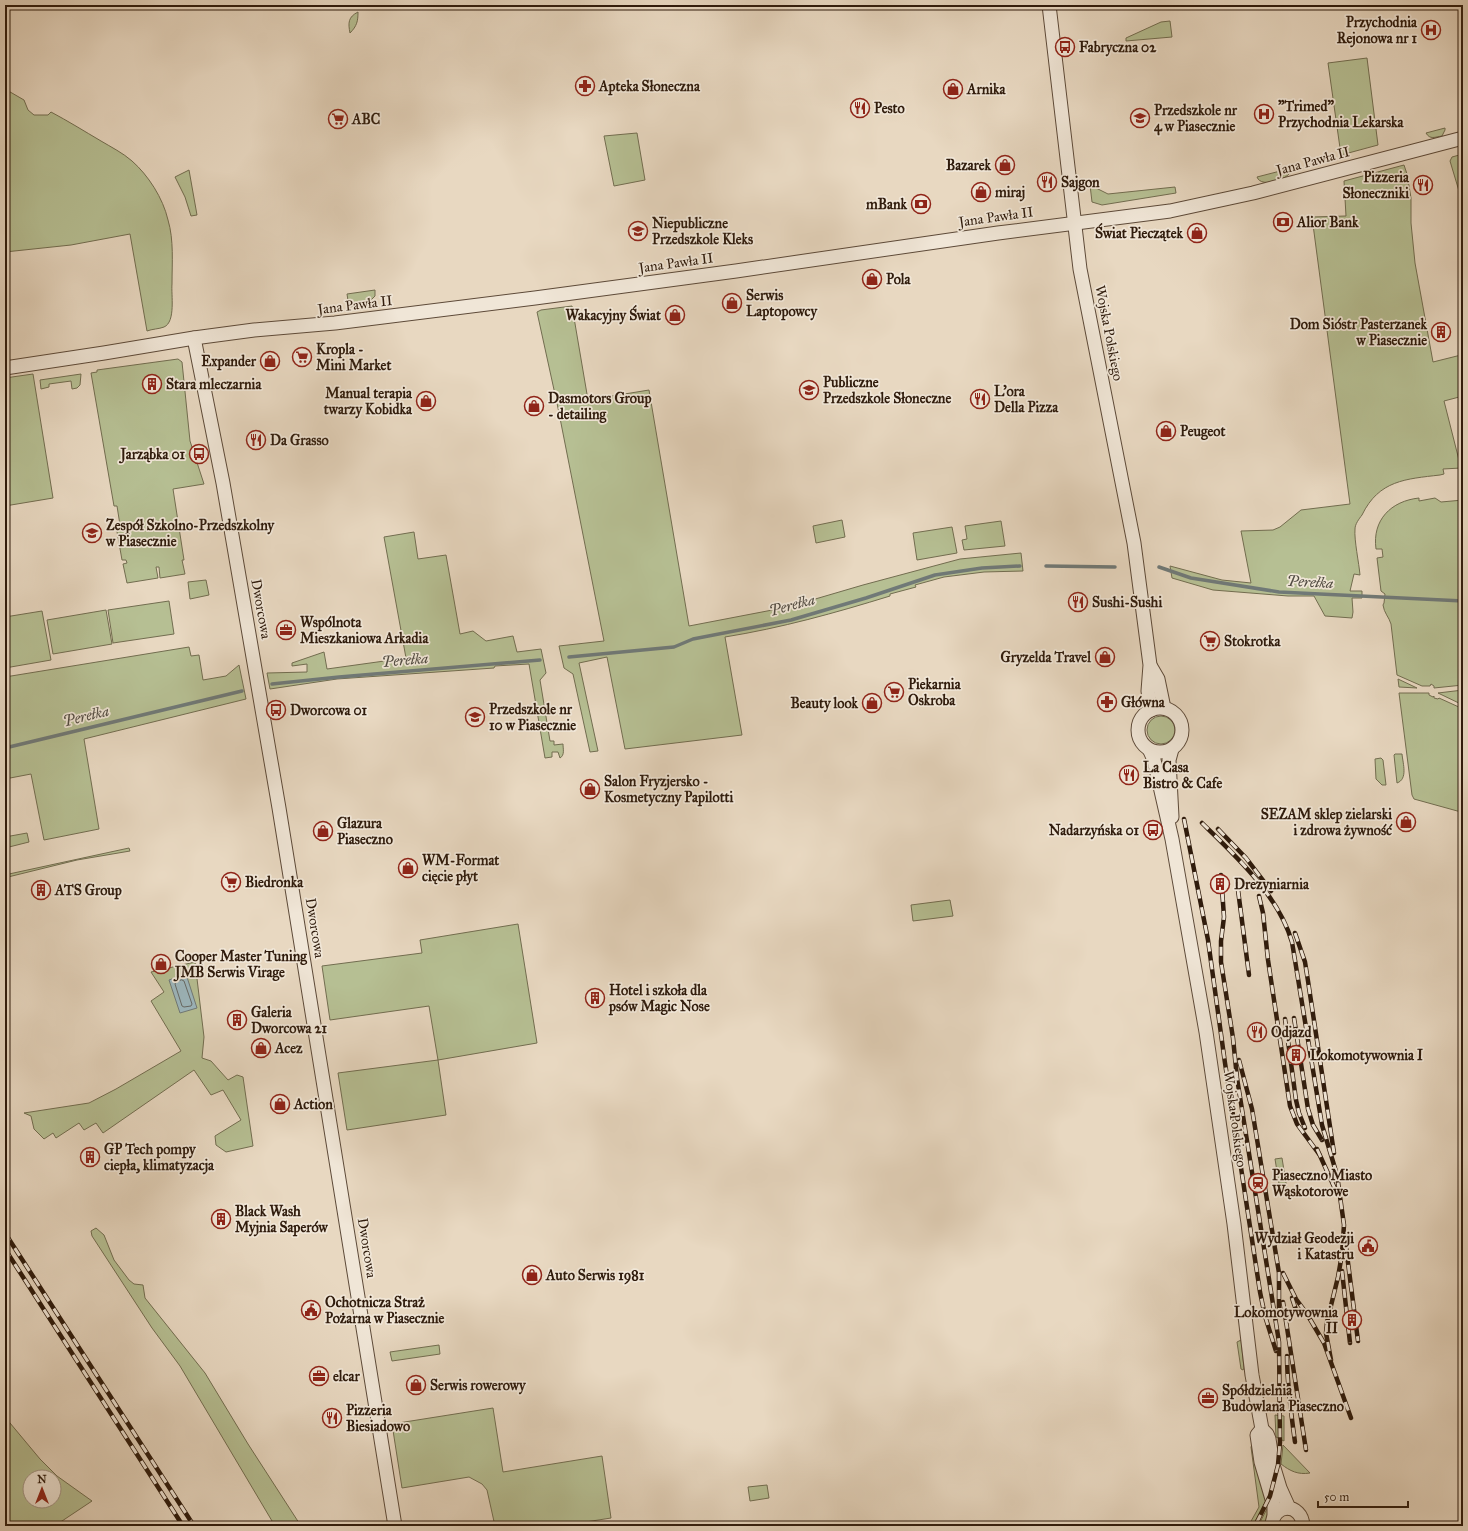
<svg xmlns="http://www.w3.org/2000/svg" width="1468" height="1531" viewBox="0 0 1468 1531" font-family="'IM FELL Great Primer',serif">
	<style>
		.green { fill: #b6bf93; stroke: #726d50; fill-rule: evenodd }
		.water { fill: #9cb7be; stroke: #707977 }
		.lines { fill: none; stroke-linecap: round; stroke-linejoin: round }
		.shore { stroke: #666965; stroke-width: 1 }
		.stream { stroke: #707977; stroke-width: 3.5 }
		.minor-casing { stroke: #5d4a39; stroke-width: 15 }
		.minor { stroke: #f0e6d7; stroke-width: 13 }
		.rail-casing { stroke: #2f1b0c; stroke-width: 4.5 }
		.rail { stroke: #f0e6d7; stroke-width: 3; stroke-dasharray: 9; stroke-linecap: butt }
		.labels { text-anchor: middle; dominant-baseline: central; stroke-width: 3.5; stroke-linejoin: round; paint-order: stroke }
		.poi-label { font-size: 14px; font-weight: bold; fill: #2f1b0c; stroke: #f0e6d7; text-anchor: start }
		.street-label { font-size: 14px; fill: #2f1b0c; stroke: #f0e6d7 }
		.water-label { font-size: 15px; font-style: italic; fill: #504a41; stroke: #f0e6d7 }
	</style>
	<rect width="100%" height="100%" fill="#e8d8c1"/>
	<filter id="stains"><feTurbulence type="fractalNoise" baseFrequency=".005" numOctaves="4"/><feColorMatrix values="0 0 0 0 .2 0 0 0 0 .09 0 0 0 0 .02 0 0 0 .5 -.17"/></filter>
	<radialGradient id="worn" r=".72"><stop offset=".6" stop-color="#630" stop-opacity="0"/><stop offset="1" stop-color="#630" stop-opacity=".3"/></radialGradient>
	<!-- green -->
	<g class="green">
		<path d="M358,12C358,21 357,26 350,33C348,23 348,17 358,12Z"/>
		<path d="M1170,21L1172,37L1126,41V38L1161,22Z"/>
		<path d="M1367,58L1378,145L1341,155L1328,63Z"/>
		<path d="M5,89L24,100L28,110L34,115H48L51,112C68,121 84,131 101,141C111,147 123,153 132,161C148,175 163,198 168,220C174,240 172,263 172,284C171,294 176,322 164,327C159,329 152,329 147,331L130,234L71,245L5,252Z"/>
		<path d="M1445,128V130L1442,136C1435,137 1430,140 1426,133Z"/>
		<path d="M637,133L645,180L614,186L604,136Z"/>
		<path d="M1463,154V200L1462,201L1450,161L1452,157Z"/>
		<path d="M1404,165L1407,174L1411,198V223L1415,263L1433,362L1461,355L1463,363V396L1444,401L1461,468L1443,469L1444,474L1440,475C1406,479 1379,480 1362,515C1359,519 1355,524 1355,529C1354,540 1359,563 1360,575L1354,574L1350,591H1362V598H1352L1353,612L1352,618L1325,616L1314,596H1288L1213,590L1172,578L1170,566L1222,580L1251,583L1241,531L1273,530L1280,527L1301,510L1350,504L1312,217L1346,216L1344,181Z"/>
		<path d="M1292,168C1292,179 1261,189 1257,177Z"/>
		<path d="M189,170L197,215L191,216L185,197L175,177Z"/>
		<path d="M1090,185L1108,194L1175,187L1176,193L1102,205L1092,202Z"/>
		<path d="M375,290V296L367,304L349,307L347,294Z"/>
		<path d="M572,306L588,400L649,390L689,626L788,607L863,585L960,559L1021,553L1023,571L984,572L944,577L915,585L916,587L890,594V596C835,613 781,628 725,637L742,735L625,749L607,657L579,663L598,751L590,752L573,674L564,668L559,646L604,641L558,408L537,312L541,310Z"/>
		<path d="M178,359L182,362L190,441L204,484L173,489L184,560H182L185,574L160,578L159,567H156L158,578L127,583L123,564L127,563L126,560H122L116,526L120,525L117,506H114L91,373L97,372V370Z"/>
		<path d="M33,374L53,498L5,506V378Z"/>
		<path d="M81,374L80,385L77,388L72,389L71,381L49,384V387L41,389L40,380Z"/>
		<path d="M1419,498V501L1435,498L1441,502L1463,500V685L1434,688V686L1431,684L1430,686H1422L1397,675L1391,624C1389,617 1384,613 1383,605L1384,603L1385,594L1381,591L1377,558L1383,557L1382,549H1376C1372,520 1391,501 1419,498Z"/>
		<path d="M842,520L845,537L816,543L813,526Z"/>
		<path d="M1001,521L1005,546L964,550L962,540L967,539L965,526Z"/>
		<path d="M952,527L957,553L917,560L913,533Z"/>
		<path d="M414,532L418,559L446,555L460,634L473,631L486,641L513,636L517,652L541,649L546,673L540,680L550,741H554V745L563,744C563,749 565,755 560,758L558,752H552V757L545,758L529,664L495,666L494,668L337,679L270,689L267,673L307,672V664L292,666V663L324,652L327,669L406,658L384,537Z"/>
		<path d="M206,580L209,595L190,599L188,582Z"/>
		<path d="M169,601L174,634L113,643L108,610Z"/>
		<path d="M106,610L112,644L53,654L47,620Z"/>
		<path d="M42,611L51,660L5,668V617Z"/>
		<path d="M189,647L191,656L199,655L203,680L226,676L239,665L246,699L84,739L99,829L44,840L31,774L5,779V677Z"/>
		<path d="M1398,679L1417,688L1399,687Z"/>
		<path d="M1463,690V705L1438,693Z"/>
		<path d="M1399,693H1429V695L1433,697L1434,696V698L1438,699L1439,698L1461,708L1462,776L1463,777L1461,812L1414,799L1412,795Z"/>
		<circle cx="1161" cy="730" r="14"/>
		<path d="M1395,754H1402C1403,764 1408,779 1397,783L1394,755Z"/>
		<path d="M1381,758L1383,760L1386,785H1382L1376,779L1375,759Z"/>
		<path d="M27,833L29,842L5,848V837Z"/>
		<path d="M129,848L130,851L77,860L8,877L9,874Z"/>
		<path d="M950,900L953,916L913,921L911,905Z"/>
		<path d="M518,924L537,1043L438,1060L446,1115L347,1130L338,1073L438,1060L429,1006L330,1020L322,966L422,953L420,940Z"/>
		<path d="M195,962L204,1037L202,1058L211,1061L228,1080L237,1075L243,1077L253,1146L226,1152L216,1145L215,1136L241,1120L223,1090L211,1095L194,1070L103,1133L96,1123L84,1130L79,1123L56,1138L53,1133L44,1139L34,1129L31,1116L24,1113L89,1103L116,1089L181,1051L151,1001L164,992L151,972Z"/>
		<path d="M1282,1158L1287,1189L1280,1190L1275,1159Z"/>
		<path d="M96,1228L104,1235L114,1260L129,1280L134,1284L143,1285L145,1298L205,1373L248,1444L301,1526H275L180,1366L152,1328L92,1236L91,1231Z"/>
		<path d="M1241,1340L1244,1368L1243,1370L1241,1369L1237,1342Z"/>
		<path d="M439,1345L440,1354L392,1361L390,1352Z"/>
		<path d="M493,1408L503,1472L602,1456L611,1518L560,1526H495L487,1490L482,1484L469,1477L402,1488L392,1424Z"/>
		<path d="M1275,1415L1284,1416V1441L1276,1437Z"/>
		<path d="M5,1417L40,1459L57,1476L92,1501L56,1525V1526H5ZM30,1477H54V1501H30Z"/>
		<path d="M1252,1445L1267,1499L1253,1525L1250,1523L1259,1507L1251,1447Z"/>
		<path d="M1283,1445L1310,1473C1298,1475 1290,1471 1281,1464Z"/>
		<path d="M767,1485L769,1498L750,1501L748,1487Z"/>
		<path d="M1269,1505L1270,1510L1266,1526H1258Z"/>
	</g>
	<!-- water -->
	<path class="water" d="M186,974L197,1008L180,1013L169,980Z"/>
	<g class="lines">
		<!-- shore -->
		<path class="shore" d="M182,980L184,981L192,1004L191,1006L184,1007L182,1006L175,984L176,982Z"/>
		<!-- stream -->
		<g class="stream">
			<path d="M1046,566L1115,567"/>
			<path d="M1159,567L1191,578L1279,592L1463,601"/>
			<path d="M569,657L674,647L693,639L791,620L866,598L935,575L982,568L1020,566"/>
			<path d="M272,684L339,677L540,660"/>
			<path d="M5,748L242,691"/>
		</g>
		<defs>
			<g id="minor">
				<path d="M1049,5L1080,269L1134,543L1150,665L1148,691L1151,710"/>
				<path d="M194,338L223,483L279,808L395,1526"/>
				<path d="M5,368L104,353L194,338L254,330L335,323L535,298L736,271L998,233L1170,211L1253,193L1463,138"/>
				<path d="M1151,667L1158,679L1164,708"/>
				<circle cx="1160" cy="730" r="22"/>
				<path d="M1150,751L1154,760L1172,839L1206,1032L1234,1224L1252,1375L1262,1429L1267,1434L1269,1439L1273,1465L1280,1488L1289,1508"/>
				<path d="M1172,817L1169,760L1172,749"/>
				<path d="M1262,1429L1257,1435L1261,1462L1274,1506V1515"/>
				<path d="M1272,1526C1272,1503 1302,1502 1303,1526"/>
			</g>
		</defs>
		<!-- minor casing -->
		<use href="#minor" class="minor-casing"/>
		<!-- minor -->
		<use href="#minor" class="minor"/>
		<defs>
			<g id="rail">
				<path d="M1184,819L1208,940L1225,1063L1260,1292L1265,1316L1276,1351"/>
				<path d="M1202,823C1237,857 1278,895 1292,942L1322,1125L1337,1175L1344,1225L1342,1254L1338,1277L1327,1322L1326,1333L1331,1360"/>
				<path d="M1218,829L1246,858L1271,891"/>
				<path d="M1221,875L1224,917L1221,941V962L1233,1038L1237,1078L1279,1342L1280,1442L1278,1465L1270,1496L1255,1526"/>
				<path d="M1238,890L1249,975"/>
				<path d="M1259,896L1263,913L1268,960L1290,1106L1297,1124L1319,1154"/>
				<path d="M1295,933L1305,962L1308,981L1334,1153"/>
				<path d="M1294,1018L1308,1109L1313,1125L1322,1140"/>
				<path d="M1285,1019L1296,1100L1299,1113L1305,1128"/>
				<path d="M1239,1060L1252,1109L1279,1273V1312"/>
				<path d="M1317,1149L1336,1191"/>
				<path d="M5,1233L194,1526"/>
				<path d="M1346,1247L1358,1341"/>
				<path d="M5,1249L183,1526"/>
				<path d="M1342,1271L1350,1343"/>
				<path d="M1283,1273L1296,1299L1307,1314L1324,1343L1351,1418"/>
				<path d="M1292,1298L1297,1313"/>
				<path d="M1283,1302L1306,1450"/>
				<path d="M1287,1356C1287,1385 1291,1413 1295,1442"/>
			</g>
		</defs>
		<!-- rail casing -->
		<use href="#rail" class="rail-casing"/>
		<!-- rail -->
		<use href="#rail" class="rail"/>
	</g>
	<!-- icons -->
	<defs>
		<symbol id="hospital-ring" viewBox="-11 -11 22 22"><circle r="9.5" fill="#f0e6d7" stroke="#8f2418" stroke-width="1.5"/><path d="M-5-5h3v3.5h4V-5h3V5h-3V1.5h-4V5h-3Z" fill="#8f2418"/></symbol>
		<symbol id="bus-ring" viewBox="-11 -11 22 22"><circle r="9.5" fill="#f0e6d7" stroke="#8f2418" stroke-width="1.5"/><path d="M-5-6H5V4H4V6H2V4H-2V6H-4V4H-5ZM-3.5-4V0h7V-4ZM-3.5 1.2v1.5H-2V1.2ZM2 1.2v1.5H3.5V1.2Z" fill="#8f2418"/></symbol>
		<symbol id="pharmacy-ring" viewBox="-11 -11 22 22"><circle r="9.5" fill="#f0e6d7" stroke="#8f2418" stroke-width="1.5"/><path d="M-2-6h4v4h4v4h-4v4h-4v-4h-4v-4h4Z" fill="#8f2418"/></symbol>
		<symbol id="shop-ring" viewBox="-11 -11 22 22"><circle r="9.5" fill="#f0e6d7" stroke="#8f2418" stroke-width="1.5"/><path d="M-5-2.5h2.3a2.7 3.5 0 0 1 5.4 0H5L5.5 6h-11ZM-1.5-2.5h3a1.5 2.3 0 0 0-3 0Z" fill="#8f2418"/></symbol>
		<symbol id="restaurant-ring" viewBox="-11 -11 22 22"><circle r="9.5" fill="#f0e6d7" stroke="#8f2418" stroke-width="1.5"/><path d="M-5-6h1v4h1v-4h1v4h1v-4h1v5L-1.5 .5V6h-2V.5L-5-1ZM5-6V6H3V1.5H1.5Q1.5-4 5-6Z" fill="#8f2418"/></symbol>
		<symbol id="school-ring" viewBox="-11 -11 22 22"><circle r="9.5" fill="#f0e6d7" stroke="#8f2418" stroke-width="1.5"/><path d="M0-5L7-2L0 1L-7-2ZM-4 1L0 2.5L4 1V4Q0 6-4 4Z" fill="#8f2418"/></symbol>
		<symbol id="supermarket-ring" viewBox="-11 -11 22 22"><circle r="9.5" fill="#f0e6d7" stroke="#8f2418" stroke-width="1.5"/><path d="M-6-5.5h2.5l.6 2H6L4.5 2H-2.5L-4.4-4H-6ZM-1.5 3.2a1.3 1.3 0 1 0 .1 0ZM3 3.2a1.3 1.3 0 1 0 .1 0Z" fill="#8f2418"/></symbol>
		<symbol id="bank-ring" viewBox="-11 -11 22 22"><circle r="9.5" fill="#f0e6d7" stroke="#8f2418" stroke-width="1.5"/><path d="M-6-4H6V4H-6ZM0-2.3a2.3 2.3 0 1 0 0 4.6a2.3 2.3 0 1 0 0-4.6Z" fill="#8f2418"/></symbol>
		<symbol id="building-ring" viewBox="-11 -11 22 22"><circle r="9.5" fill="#f0e6d7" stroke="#8f2418" stroke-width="1.5"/><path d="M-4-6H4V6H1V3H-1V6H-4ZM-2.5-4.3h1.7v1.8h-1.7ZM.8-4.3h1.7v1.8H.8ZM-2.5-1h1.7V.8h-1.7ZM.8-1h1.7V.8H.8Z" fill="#8f2418"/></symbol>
		<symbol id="office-ring" viewBox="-11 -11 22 22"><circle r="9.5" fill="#f0e6d7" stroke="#8f2418" stroke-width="1.5"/><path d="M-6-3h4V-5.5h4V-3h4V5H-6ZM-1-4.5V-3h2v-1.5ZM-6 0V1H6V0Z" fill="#8f2418"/></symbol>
		<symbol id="station-ring" viewBox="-11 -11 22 22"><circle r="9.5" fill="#f0e6d7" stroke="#8f2418" stroke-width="1.5"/><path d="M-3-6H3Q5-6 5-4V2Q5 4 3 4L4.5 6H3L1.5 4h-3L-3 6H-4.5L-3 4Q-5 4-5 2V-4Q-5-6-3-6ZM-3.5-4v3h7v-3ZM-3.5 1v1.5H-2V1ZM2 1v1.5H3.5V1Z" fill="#8f2418"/></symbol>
		<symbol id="civic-ring" viewBox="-11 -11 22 22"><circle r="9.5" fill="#f0e6d7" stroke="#8f2418" stroke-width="1.5"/><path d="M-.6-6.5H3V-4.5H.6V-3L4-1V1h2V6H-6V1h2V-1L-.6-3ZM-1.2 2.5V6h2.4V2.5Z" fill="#8f2418"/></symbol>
	</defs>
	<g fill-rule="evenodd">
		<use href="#hospital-ring" x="1420" y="19" width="22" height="22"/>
		<use href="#bus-ring" x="1054" y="36" width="22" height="22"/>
		<use href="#pharmacy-ring" x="574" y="75" width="22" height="22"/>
		<use href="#shop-ring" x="942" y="78" width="22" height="22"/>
		<use href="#restaurant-ring" x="849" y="97" width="22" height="22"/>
		<use href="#hospital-ring" x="1253" y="103" width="22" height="22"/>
		<use href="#school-ring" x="1129" y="107" width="22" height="22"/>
		<use href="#supermarket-ring" x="327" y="108" width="22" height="22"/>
		<use href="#shop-ring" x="994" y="154" width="22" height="22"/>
		<use href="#restaurant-ring" x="1036" y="171" width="22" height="22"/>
		<use href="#restaurant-ring" x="1412" y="174" width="22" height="22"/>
		<use href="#shop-ring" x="970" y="181" width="22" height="22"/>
		<use href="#bank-ring" x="910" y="193" width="22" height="22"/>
		<use href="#bank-ring" x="1272" y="211" width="22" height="22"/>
		<use href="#school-ring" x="627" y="220" width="22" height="22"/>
		<use href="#shop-ring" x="1186" y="222" width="22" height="22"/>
		<use href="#shop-ring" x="861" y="268" width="22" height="22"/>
		<use href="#shop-ring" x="721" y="292" width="22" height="22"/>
		<use href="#shop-ring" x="664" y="304" width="22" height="22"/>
		<use href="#building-ring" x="1430" y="321" width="22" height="22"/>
		<use href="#supermarket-ring" x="291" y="346" width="22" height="22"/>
		<use href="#shop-ring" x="259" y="350" width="22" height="22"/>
		<use href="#building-ring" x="141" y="373" width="22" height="22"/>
		<use href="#school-ring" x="798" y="379" width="22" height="22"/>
		<use href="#restaurant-ring" x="969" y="388" width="22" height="22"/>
		<use href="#shop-ring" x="415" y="390" width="22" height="22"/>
		<use href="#shop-ring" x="523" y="395" width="22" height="22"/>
		<use href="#shop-ring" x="1155" y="420" width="22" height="22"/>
		<use href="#restaurant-ring" x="245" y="429" width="22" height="22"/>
		<use href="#bus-ring" x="188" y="443" width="22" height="22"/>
		<use href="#school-ring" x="81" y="522" width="22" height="22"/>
		<use href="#restaurant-ring" x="1067" y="591" width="22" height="22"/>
		<use href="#office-ring" x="275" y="619" width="22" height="22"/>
		<use href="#supermarket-ring" x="1199" y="630" width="22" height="22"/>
		<use href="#shop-ring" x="1094" y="646" width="22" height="22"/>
		<use href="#supermarket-ring" x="883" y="681" width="22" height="22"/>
		<use href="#pharmacy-ring" x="1096" y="691" width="22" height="22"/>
		<use href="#shop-ring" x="861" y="692" width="22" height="22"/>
		<use href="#bus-ring" x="265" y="699" width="22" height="22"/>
		<use href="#school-ring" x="464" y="706" width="22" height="22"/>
		<use href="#restaurant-ring" x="1118" y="764" width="22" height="22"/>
		<use href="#shop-ring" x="579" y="778" width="22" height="22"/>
		<use href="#shop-ring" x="1395" y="811" width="22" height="22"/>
		<use href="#bus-ring" x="1142" y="819" width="22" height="22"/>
		<use href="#shop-ring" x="312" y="820" width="22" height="22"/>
		<use href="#shop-ring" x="397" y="857" width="22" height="22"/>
		<use href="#supermarket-ring" x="220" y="871" width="22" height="22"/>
		<use href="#building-ring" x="1209" y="873" width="22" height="22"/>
		<use href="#building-ring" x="30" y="879" width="22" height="22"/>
		<use href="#shop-ring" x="150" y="953" width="22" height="22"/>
		<use href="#building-ring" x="584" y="987" width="22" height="22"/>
		<use href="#building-ring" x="226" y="1009" width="22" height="22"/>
		<use href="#restaurant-ring" x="1246" y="1021" width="22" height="22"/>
		<use href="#shop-ring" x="250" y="1037" width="22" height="22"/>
		<use href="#building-ring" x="1285" y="1044" width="22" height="22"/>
		<use href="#shop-ring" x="269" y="1093" width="22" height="22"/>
		<use href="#building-ring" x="79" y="1146" width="22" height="22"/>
		<use href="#station-ring" x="1247" y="1172" width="22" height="22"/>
		<use href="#building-ring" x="210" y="1208" width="22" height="22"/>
		<use href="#civic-ring" x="1357" y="1235" width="22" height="22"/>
		<use href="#shop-ring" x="521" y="1264" width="22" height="22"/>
		<use href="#civic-ring" x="300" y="1299" width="22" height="22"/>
		<use href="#building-ring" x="1341" y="1309" width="22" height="22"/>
		<use href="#office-ring" x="308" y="1365" width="22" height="22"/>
		<use href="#shop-ring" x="405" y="1374" width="22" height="22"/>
		<use href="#office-ring" x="1197" y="1387" width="22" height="22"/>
		<use href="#restaurant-ring" x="321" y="1407" width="22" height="22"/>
	</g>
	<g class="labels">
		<!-- poi labels -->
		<g class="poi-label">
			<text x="1417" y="22" text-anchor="end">Przychodnia<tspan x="1417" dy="16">Rejonowa nr 1</tspan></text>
			<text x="1079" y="47">Fabryczna 02</text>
			<text x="599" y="86">Apteka Słoneczna</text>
			<text x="967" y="89">Arnika</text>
			<text x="1278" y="106">"Trimed"<tspan x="1278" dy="16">Przychodnia Lekarska</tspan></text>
			<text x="874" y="108">Pesto</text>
			<text x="1154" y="110">Przedszkole nr<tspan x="1154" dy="16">4 w Piasecznie</tspan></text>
			<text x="352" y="119">ABC</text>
			<text x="991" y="165" text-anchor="end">Bazarek</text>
			<text x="1409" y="177" text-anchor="end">Pizzeria<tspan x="1409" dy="16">Słoneczniki</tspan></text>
			<text x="1061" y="182">Sajgon</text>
			<text x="995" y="192">miraj</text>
			<text x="907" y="204" text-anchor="end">mBank</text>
			<text x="1297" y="222">Alior Bank</text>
			<text x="652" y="223">Niepubliczne<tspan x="652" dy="16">Przedszkole Kleks</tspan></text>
			<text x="1183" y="233" text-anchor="end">Świat Pieczątek</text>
			<text x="886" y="279">Pola</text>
			<text x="746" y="295">Serwis<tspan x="746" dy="16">Laptopowcy</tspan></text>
			<text x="661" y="315" text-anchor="end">Wakacyjny Świat</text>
			<text x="1427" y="324" text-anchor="end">Dom Sióstr Pasterzanek<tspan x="1427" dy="16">w Piasecznie</tspan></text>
			<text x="316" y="349">Kropla -<tspan x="316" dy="16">Mini Market</tspan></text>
			<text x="256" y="361" text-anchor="end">Expander</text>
			<text x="823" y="382">Publiczne<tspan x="823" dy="16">Przedszkole Słoneczne</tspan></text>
			<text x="166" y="384">Stara mleczarnia</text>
			<text x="994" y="391">L'ora<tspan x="994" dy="16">Della Pizza</tspan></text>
			<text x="412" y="393" text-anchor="end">Manual terapia<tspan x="412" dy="16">twarzy Kobidka</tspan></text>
			<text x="548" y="398">Dasmotors Group<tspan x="548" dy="16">- detailing</tspan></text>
			<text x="1180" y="431">Peugeot</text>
			<text x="270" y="440">Da Grasso</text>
			<text x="185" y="454" text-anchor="end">Jarząbka 01</text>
			<text x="106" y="525">Zespół Szkolno-Przedszkolny<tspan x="106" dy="16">w Piasecznie</tspan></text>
			<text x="1092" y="602">Sushi-Sushi</text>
			<text x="300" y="622">Wspólnota<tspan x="300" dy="16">Mieszkaniowa Arkadia</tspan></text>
			<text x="1224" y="641">Stokrotka</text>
			<text x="1091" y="657" text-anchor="end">Gryzelda Travel</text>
			<text x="908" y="684">Piekarnia<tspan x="908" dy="16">Oskroba</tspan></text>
			<text x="1121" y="702">Główna</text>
			<text x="858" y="703" text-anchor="end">Beauty look</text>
			<text x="489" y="709">Przedszkole nr<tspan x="489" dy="16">10 w Piasecznie</tspan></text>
			<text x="290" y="710">Dworcowa 01</text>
			<text x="1143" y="767">La Casa<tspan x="1143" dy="16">Bistro &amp; Cafe</tspan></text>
			<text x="604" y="781">Salon Fryzjersko -<tspan x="604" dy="16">Kosmetyczny Papilotti</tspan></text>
			<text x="1392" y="814" text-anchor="end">SEZAM sklep zielarski<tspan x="1392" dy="16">i zdrowa żywność</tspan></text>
			<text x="337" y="823">Glazura<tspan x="337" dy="16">Piaseczno</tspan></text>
			<text x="1139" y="830" text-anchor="end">Nadarzyńska 01</text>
			<text x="422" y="860">WM-Format<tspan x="422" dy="16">cięcie płyt</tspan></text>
			<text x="245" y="882">Biedronka</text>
			<text x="1234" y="884">Drezyniarnia</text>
			<text x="55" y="890">ATS Group</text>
			<text x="175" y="956">Cooper Master Tuning<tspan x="175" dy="16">JMB Serwis Virage</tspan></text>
			<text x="609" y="990">Hotel i szkoła dla<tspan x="609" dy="16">psów Magic Nose</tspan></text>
			<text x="251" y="1012">Galeria<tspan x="251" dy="16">Dworcowa 21</tspan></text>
			<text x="1271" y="1032">Odjazd</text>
			<text x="275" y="1048">Acez</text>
			<text x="1310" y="1055">Lokomotywownia I</text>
			<text x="294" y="1104">Action</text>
			<text x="104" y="1149">GP Tech pompy<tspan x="104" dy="16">ciepła, klimatyzacja</tspan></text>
			<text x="1272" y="1175">Piaseczno Miasto<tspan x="1272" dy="16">Wąskotorowe</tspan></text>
			<text x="235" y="1211">Black Wash<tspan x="235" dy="16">Myjnia Saperów</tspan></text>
			<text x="1354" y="1238" text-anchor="end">Wydział Geodezji<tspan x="1354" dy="16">i Katastru</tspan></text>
			<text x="546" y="1275">Auto Serwis 1981</text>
			<text x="325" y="1302">Ochotnicza Straż<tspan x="325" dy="16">Pożarna w Piasecznie</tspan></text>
			<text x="1338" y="1312" text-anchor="end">Lokomotywownia<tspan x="1338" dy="16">II</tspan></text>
			<text x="333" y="1376">elcar</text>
			<text x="430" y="1385">Serwis rowerowy</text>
			<text x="1222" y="1390">Spółdzielnia<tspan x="1222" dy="16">Budowlana Piaseczno</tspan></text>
			<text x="346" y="1410">Pizzeria<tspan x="346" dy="16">Biesiadowo</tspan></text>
		</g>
		<!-- street labels -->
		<g class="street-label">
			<text transform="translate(1313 161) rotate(-15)">Jana Pawła II</text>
			<text transform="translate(996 217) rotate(-8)">Jana Pawła II</text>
			<text transform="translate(676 263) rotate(-8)">Jana Pawła II</text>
			<text transform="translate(355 305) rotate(-7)">Jana Pawła II</text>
			<text transform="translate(1109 333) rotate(79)">Wojska Polskiego</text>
			<text transform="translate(261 609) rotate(80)">Dworcowa</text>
			<text transform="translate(315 928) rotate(81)">Dworcowa</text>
			<text transform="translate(1235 1119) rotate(82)">Wojska Polskiego</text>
			<text transform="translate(367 1248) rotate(81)">Dworcowa</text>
		</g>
		<!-- water labels -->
		<g class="water-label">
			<text transform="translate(1310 582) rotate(3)">Perełka</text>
			<text transform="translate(792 605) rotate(-15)">Perełka</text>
			<text transform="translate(405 660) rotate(-5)">Perełka</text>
			<text transform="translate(86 716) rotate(-14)">Perełka</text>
		</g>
	</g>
	<!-- margin -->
	<rect width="1468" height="1531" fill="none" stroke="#e8d8c1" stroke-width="20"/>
	<rect x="6" y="6" width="1456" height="1519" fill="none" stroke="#2f1b0c" stroke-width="2"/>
	<rect x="10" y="10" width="1448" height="1511" fill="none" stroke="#2f1b0c"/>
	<!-- north arrow -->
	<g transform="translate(42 1489)"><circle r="19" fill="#f0e6d7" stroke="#a39586"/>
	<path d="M0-3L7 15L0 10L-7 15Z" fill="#8f2418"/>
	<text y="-6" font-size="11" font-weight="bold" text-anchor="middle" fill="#2f1b0c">N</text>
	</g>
	<!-- scale -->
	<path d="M1318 1501v6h90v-6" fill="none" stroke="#2f1b0c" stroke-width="2"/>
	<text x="1324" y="1501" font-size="12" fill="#2f1b0c" stroke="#f0e6d7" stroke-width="3" paint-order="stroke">50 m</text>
	<rect width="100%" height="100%" filter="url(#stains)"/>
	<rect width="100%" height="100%" fill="url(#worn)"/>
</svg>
